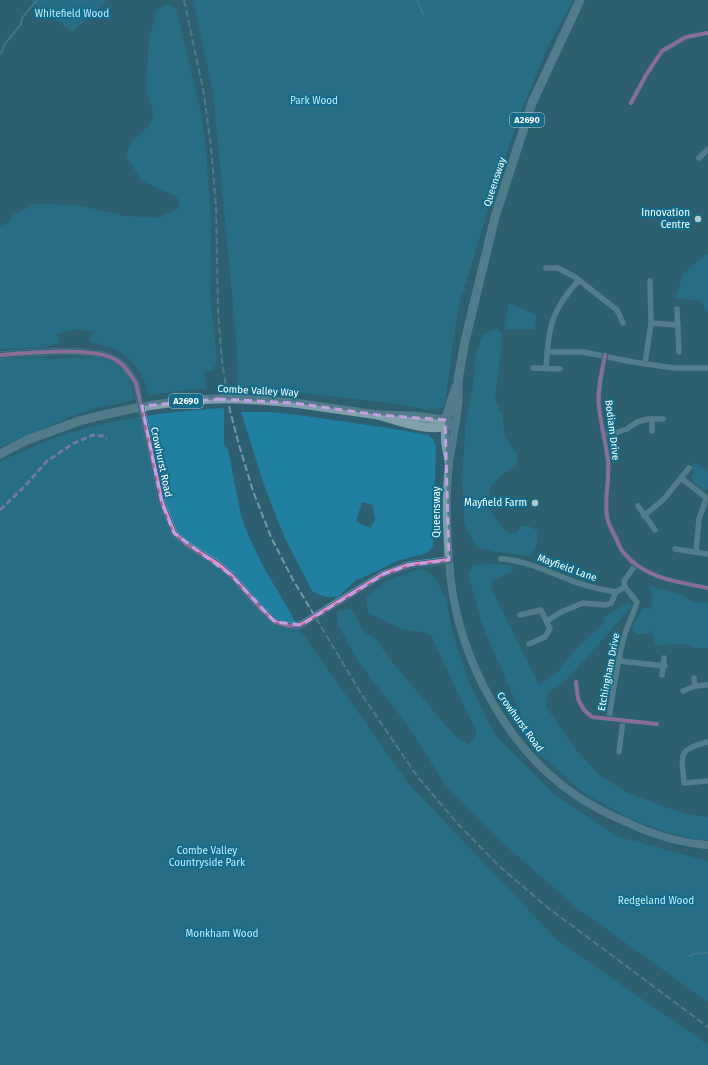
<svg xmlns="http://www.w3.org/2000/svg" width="708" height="1065" viewBox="0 0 708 1065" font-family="'Fira Sans',sans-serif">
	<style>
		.green { fill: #1f80a0; fill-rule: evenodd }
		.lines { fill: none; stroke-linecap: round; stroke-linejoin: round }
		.stream { stroke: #5192a7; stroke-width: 2 }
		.minor { stroke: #81a2ae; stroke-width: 5.5 }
		.tertiary { stroke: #81a2ae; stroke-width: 7 }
		.secondary { stroke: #7c9ea9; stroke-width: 8 }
		.primary { stroke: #80a0ac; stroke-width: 9 }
		.rail { stroke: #7799a4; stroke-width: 2; stroke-dasharray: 7 3; stroke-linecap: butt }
		.tertiary-bridge { stroke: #81a2ae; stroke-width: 7 }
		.primary-bridge { stroke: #80a0ac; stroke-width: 9 }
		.quiet { stroke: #d193ec; stroke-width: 3; stroke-dasharray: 6 3; stroke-linecap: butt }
		.cycleway-casing { stroke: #126c8b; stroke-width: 6 }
		.cycleway { stroke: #ff80c0; stroke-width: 4 }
		.marked { fill: none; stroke: #c4a0e2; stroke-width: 3; stroke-dasharray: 8 5; stroke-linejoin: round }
		.poi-dot { fill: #b6c7cd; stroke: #126c8b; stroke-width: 1.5 }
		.labels { text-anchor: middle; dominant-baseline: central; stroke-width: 4; stroke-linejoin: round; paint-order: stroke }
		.shield { fill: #126c8b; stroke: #b8d3dc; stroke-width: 1 }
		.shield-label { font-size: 9px; font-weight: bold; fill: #fff }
		.park-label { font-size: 10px; fill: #c1eefc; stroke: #126c8b }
		.street-label { font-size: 10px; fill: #fff; stroke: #126c8b }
		.poi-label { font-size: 10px; fill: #fff; stroke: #126c8b; text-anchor: end }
	</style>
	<rect width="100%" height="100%" fill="#2d5f70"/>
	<!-- green -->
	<g class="green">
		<path d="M32,0H107L72,32L32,2Z"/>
		<path d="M193,0H573L547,48L523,107L496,182L477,247L460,300L454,335L445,403L442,408L427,410L399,404L250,387L238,388L236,337L213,92Z"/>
		<path d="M167,4L176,9L201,113L206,150L211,223L210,293L217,361L213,371H207L204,370L206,389L187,390L148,395C145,375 132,357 113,348C106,345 98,344 91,342V335L97,332L78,329L55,334L59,337V342L46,347L0,349V226L9,222L13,215L35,204L77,205L124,216L158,218L178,209L180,201L174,195L142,181L126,156L132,141L149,126L154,115L146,89L149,37L157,10Z"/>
		<path d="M708,254V313L701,301L675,297L684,273L705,255Z"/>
		<path d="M509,303L537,315L534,329H505Z"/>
		<path d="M496,329L502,333L501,352L495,400L502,415L505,437L517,455V464L504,473L490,487L489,508L499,524L508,533H516L522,526H528L538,531L536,548L531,556L495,552L476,547L464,524L462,477L466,420L473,388L475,357L483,335Z"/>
		<path d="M40,357L54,359L97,357L113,363L125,373L131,385L134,400L96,408L77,414L0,447V359Z"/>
		<path d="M224,408V446L228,450L241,516L249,537L263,566L302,633L408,783L557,940L708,1045V1065H0V462C12,455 26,450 39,444C99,420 160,412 224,408Z"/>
		<path d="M241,412H268L299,415L388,428L428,435L433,439L436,446L433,546L427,553L397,561L362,578L356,580L338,597H325L312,591L284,536L264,485ZM362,502L373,505L375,520L370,528L356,522Z"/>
		<path d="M694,462L708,472V487L705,491L694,483L692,476L694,470L691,468Z"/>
		<path d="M500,564L513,566V571L493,580L491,588L539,685L558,672L575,650L605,622L604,617L628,603L632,606L568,678L547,694L546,707L576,750L599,775L630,794L685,814L708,817V840L693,839L666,832L631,819L584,793L537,752L483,626L468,575L473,565Z"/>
		<path d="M422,568L434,576L447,601L452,633L469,682L494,734L556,796L619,837L708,861V1002L577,908L501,841L444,783L408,726L358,661L338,625L337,612L351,608L363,631L378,641L386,655L453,734L468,745L476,736V731L457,691L431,635L423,632L402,629L368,613L366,596L387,581Z"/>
		<path d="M650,586L685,596L692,602L708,603V648H696L687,644L656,645L650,629L648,634H635V632L632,631L634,624L643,608L645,607L650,610L653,599Z"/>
	</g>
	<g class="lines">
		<!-- stream -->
		<g class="stream">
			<path d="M417,0L423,14"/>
			<path d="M0,54L2,52L4,45L21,24L22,18L37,0"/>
			<path d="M690,956L692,954L708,953"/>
		</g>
		<!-- minor -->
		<g class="minor">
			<path d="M631,103L646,75L662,51L686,37L708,33"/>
			<path d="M699,158L708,149"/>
			<path d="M546,268H558L575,277L617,310L623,323"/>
			<path d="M677,309L679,352"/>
			<path d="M651,323L678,325"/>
			<path d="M547,352H583L633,362L674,368H708"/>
			<path d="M605,355C602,372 597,390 599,407C601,425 606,443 608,461C610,479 604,497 607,516C608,524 612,531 616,538C618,543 620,548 623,552C643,578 678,582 708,588"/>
			<path d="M645,364L651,323L650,281"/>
			<path d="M533,368L560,369"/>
			<path d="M546,368C549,328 550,311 579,280"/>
			<path d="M652,431V419"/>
			<path d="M604,434L618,432L627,429L637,422L648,419H663"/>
			<path d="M681,478L708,499"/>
			<path d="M638,506L655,530"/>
			<path d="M644,516L664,499L689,468"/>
			<path d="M675,549L708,554"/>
			<path d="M696,552L699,519L706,499"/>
			<path d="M501,559C522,560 540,568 560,576C578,584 597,589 616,592L625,587L624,581L636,564"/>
			<path d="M520,615L541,610L550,629L545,637L529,644"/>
			<path d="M547,621L561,612L583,603L606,605L611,603L616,592"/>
			<path d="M619,661L665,666"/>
			<path d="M662,675L664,658"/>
			<path d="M694,678L695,686"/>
			<path d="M576,682L578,699L584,710L592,717L657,724"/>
			<path d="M683,691L695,686L708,685"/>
			<path d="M609,719C613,692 617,663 624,637C627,625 634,614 637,602L625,587"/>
			<path d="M619,752L623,720"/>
			<path d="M707,781L684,783C682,755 676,750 708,742"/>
		</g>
		<!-- tertiary -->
		<g class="tertiary">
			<path d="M0,355C28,353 93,346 116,360C125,365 131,375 136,383L162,503L174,533L186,544L219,565L232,576L259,607L275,622L289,626L301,625"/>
			<path d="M338,602L384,574L409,565L449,560"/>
		</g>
		<!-- secondary -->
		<path class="secondary" d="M449,464L445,442V420L455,425C454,438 450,451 449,464C445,500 447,547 451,582C461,661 507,748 574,794C589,804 607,814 624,821C651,834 679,843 708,845"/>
		<!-- primary -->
		<g class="primary">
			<path d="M294,403L378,415L413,416L445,420L456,387"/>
			<path d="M378,415C403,422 429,433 455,425L458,401V380L465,341L495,217L532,103L580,0"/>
			<path d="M0,454L27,440L79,421"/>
		</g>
		<!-- rail -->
		<path class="rail" d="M184,0L204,94L211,147L216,206L218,312L222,362L230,411L239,445L253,491L271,537L292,578L362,695L417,776L457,823L499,866L547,907L708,1027"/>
		<!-- tertiary-bridge -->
		<path class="tertiary-bridge" d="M301,625L338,602"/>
		<!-- primary-bridge -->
		<path class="primary-bridge" d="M79,421C125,409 170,400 218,399C243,398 269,401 294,403"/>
		<!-- quiet -->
		<path class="quiet" d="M0,510L24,487L46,462L72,444L93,435L103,436L107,439"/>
		<defs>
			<g id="cycleway">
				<path d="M631,103L646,75L662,51L686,37L708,33"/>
				<path d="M0,355C28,353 93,346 116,360C125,365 131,375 136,383L162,503L174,533L186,544L219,565L232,576L259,607L275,622L289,626L301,625L384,574L409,565L449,560"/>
				<path d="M605,355C602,372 597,390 599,407C601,425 606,443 608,461C610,479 604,497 607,516C608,524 612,531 616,538C618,543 620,548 623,552C643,578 678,582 708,588"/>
				<path d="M576,682L578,699L584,710L592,717L657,724"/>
			</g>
		</defs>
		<!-- cycleway casing -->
		<use href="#cycleway" class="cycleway-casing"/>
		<!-- cycleway -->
		<use href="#cycleway" class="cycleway"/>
	</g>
	<!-- marked area -->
	<path d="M0 0H708V1065H0ZM218,399L294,403L378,415L445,420L449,560L409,565L384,574L301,625L275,622L232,576L174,533L162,503L142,406Z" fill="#2d5f70" fill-opacity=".55" fill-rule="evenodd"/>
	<path class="marked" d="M218,399L294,403L378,415L445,420L449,560L409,565L384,574L301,625L275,622L232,576L174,533L162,503L142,406Z"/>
	<!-- markers -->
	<g class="poi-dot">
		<circle cx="698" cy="219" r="4"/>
		<circle cx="535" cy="503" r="4"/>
	</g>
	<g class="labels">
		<!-- shield labels -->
		<g class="shield">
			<rect x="510" y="113" width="34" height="14" rx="3"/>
			<rect x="169" y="394" width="34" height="14" rx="3"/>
		</g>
		<g class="shield-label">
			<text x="527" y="120">A2690</text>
			<text x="186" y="401">A2690</text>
		</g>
		<!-- park labels -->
		<g class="park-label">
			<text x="72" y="14">Whitefield Wood</text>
			<text x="314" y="101">Park Wood</text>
			<text x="207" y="851">Combe Valley<tspan x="207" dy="12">Countryside Park</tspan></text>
			<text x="656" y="901">Redgeland Wood</text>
			<text x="222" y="934">Monkham Wood</text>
		</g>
		<!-- street labels -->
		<g class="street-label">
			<text transform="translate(495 182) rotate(-72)">Queensway</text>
			<text transform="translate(258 391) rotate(3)">Combe Valley Way</text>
			<text transform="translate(612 430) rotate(83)">Bodiam Drive</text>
			<text transform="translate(161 462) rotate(78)">Crowhurst Road</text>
			<text transform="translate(437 512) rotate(-90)">Queensway</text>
			<text transform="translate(567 568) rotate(20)">Mayfield Lane</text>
			<text transform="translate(609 672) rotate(-79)">Etchingham Drive</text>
			<text transform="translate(520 722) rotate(54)">Crowhurst Road</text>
		</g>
		<!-- poi labels -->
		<g class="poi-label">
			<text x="690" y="213">Innovation<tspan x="690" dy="12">Centre</tspan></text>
			<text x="527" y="503">Mayfield Farm</text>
		</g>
	</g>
</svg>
